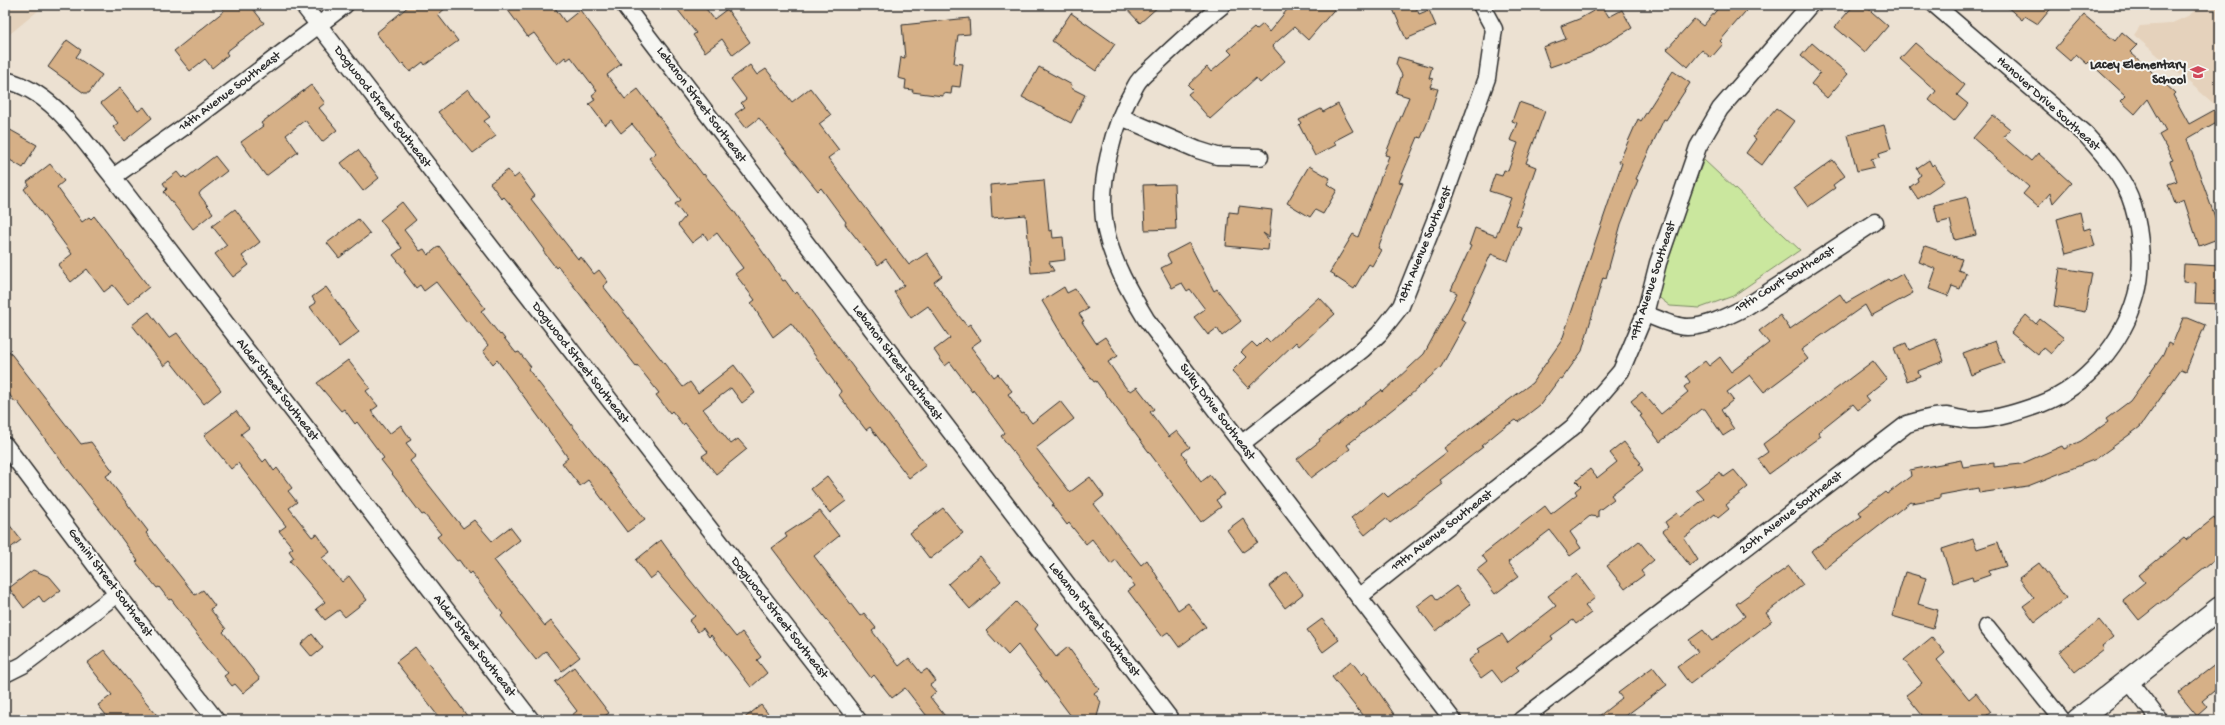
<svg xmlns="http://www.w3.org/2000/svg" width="2225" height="725" viewBox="0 0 2225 725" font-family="'Gochi Hand',sans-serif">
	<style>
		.built { fill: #e5d2bc }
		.green { fill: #cae79e; stroke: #7a8964 }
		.building { fill: #d6b087; stroke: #2b2b2b }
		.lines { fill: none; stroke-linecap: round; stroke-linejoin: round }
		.street-casing { stroke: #2b2b2b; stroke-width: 19 }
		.secondary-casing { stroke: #2b2b2b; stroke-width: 25 }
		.street { stroke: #f6f6f2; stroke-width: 16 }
		.secondary { stroke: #f6f6f2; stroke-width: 22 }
		.labels { text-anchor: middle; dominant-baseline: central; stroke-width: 4; stroke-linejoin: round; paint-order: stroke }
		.poi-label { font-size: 13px; font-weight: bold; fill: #2b2b2b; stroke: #f6f6f2; text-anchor: end }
		.street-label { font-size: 13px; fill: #2b2b2b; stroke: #f6f6f2 }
	</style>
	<rect width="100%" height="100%" fill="#ece1d2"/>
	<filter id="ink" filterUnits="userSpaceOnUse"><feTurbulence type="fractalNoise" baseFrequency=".025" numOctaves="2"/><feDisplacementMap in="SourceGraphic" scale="8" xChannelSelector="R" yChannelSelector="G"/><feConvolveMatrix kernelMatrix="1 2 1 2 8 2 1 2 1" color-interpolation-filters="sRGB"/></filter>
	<g filter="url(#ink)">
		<!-- built -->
		<g class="built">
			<path d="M5,5H45L5,38Z"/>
			<path d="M2199,5H2220V109L2134,35L2140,26L2170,24L2190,15Z"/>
		</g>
		<!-- green -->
		<path class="green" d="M1704,160L1800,250L1733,296L1700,308L1670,306L1656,295L1663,261Z"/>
		<!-- building -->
		<g class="building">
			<path d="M219,5H250L264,23L226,52L228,55L212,68L205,59L190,71L174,51L224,11Z"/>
			<path d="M410,5H449L438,15L458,41L425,65L423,62L410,72L403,63L401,65L376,33Z"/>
			<path d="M504,5H553L565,22L580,10L621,64L607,75L625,99L638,89L703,175L704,174L734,211L783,281L785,280L795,294L797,292L926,465L909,478L870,427L866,430L839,395L841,391L791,323L773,337L751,303L755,300L735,274L743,268L717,233L708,240L704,234L692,243L678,225L685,217L675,204L681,200L649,158L656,153L632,124L621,133L611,120L605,125L589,104L595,100L592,95L597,91L571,57L567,60L565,57L557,64L534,33L528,37Z"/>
			<path d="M674,5H703L714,19L727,9L750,42L733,55L722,39L705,52L693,35L696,33Z"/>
			<path d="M1123,5H1160L1140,23Z"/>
			<path d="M1291,5H1338L1308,40L1294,27L1272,46L1285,61L1260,83L1256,78L1210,119L1188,94L1193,90L1188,85L1207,67L1211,72L1232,54L1228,50L1254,28L1256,30L1263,24L1269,32Z"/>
			<path d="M1403,5H1415L1419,14L1429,10L1436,26L1406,39L1393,9Z"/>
			<path d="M1721,5H1751L1720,41L1723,44L1711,58L1702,50L1688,67L1667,49L1694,19L1703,26Z"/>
			<path d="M1854,5H1864L1888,26L1865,53L1835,27Z"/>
			<path d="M2005,5H2054L2038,24L2025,16L2022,20Z"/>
			<path d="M1602,6L1609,17L1622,10L1632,28L1590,53L1550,67L1543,47L1566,39L1561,26L1579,19Z"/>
			<path d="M1071,13L1115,44L1096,71L1052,41Z"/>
			<path d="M2084,15L2115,41L2122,32L2137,45L2130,52L2175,93L2173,95L2189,124L2218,108L2220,120L2187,139L2220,231V238L2199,246L2184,200L2175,204L2168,184L2177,181L2170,161L2173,160L2159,135L2166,131L2148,99L2135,114L2121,101L2126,96L2089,62L2087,64L2076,54L2070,61L2055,48Z"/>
			<path d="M969,18L970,34L958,35L954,63L963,64L960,87L952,86L951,94L943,93V96L912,92L913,90L905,89L906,80L898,78L901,57L905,58L902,25Z"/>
			<path d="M67,40L81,50L76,57L102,75L89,93H84L48,67Z"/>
			<path d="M1812,43L1848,74L1827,98L1811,84L1820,73L1801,56Z"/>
			<path d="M1915,43L1965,85L1957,95L1968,104L1954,121L1929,100L1936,91L1900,59Z"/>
			<path d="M1398,57L1432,67L1429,78L1433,79L1430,87L1438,89L1428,121L1421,138L1418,137L1399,182L1403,183L1378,248L1381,250L1372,266L1369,264L1354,289L1334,276L1335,275L1330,272L1353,234L1358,237L1389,156L1385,155L1409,97L1396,93L1402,75L1396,64Z"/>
			<path d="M750,65L757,75L766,69L792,102L810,88L831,115L819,124L839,150L828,158L909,265L927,253L942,276L934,282L954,310L967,326L970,324L981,340L971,347L994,377L998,374L1012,391L1008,394L1022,414L1024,413L1032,423L1060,401L1074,419L1036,448L1070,492L1090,477L1104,496L1094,504L1141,565L1147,560L1178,610L1188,603L1206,627L1179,647L1168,632L1162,636L1128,591L1135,586L1116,560L1111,564L1092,539L1086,544L1069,523L1067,525L1052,505L1054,504L1001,436L1005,433L973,389L972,391L950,362L945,366L934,350L950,338L928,306L911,318L894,292L904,285L886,259L878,265L845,224L846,222L821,188L818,191L759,118L746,128L735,114L745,107L741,103L746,99L731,79Z"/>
			<path d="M1039,67L1072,85L1071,88L1085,95L1071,123L1022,97Z"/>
			<path d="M1673,71L1690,83L1666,120L1664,119L1636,179L1638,180L1621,224L1606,278L1603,277L1582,351L1562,379L1560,378L1540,405L1518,422L1516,420L1503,428L1481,446L1483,447L1440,480L1443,484L1420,501L1390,523L1386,518L1365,535L1351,518L1383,492L1388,497L1447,452L1444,448L1532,383L1562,340L1622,163L1619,162L1638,119L1641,121Z"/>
			<path d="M311,85L325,103L319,108L337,130L322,142L305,120L286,135L298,152L266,176L241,142L263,126L261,123Z"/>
			<path d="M120,88L138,111L144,107L152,118L124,141L113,127L118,123L101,103Z"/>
			<path d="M468,89L490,117L484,121L496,136L473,153L438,112Z"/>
			<path d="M1519,102L1545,111L1526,163L1536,167L1516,225L1521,227L1508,261L1491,254L1461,319L1466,322L1441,367L1408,397L1347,445L1350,449L1311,478L1297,459L1320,441L1319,439L1343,420L1382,390L1383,392L1424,354L1457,293L1451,290L1471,246L1469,245L1475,228L1496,236L1511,198L1489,191L1495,174L1502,176L1504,170L1508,171L1518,143L1510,140L1517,123L1512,121Z"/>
			<path d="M1338,104L1353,131L1334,141L1336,145L1315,156L1299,125L1301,123L1299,120L1321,109L1323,112Z"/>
			<path d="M1776,108L1794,121L1762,165L1746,153L1756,139L1753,137L1758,129Z"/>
			<path d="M1993,115L2010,129L2003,137L2031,161L2038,153L2071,183L2053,203L2050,193L2038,207L2023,194L2029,187L1973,138Z"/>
			<path d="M1884,125L1891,149L1879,153L1880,157L1871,159L1874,167L1857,171L1848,135Z"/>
			<path d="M5,127L37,145L23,168L5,157Z"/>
			<path d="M358,150L379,178L363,191L341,163Z"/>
			<path d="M215,156L227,171L201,191L199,194L213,213L193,229L164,192L167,189L163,183L177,172L182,178L184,176L186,178Z"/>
			<path d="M1833,160L1845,176L1833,185L1835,188L1808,207L1794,188Z"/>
			<path d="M1929,160L1932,166L1934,164L1945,181L1918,199L1910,187L1918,181L1917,178L1921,175L1917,168Z"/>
			<path d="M50,164L64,181L57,187L82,222L89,217L91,219L94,216L149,287L128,304L113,285L104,292L87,269L71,282L58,265L72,254L24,189L29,185L27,182Z"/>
			<path d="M1309,166L1330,178L1327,184L1337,190L1323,214L1315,210L1310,217L1287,203Z"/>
			<path d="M508,170L514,178L519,174L535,196L531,199L578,259L581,257L594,274L599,270L608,282L603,286L683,387L690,382L698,393L734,365L755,393L742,403L731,388L703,409L731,444L738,439L747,449L716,474L702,456L708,452L685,423L683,425L672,411L670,413L656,395L659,393L637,365L636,366L558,266L556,268L543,251L545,250L521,217L504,197L502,199L490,183Z"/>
			<path d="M1044,180L1049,231L1052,230L1053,238L1063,237L1065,260L1049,262L1054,271L1031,273L1026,215L992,218L990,185Z"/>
			<path d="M1174,184L1176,229L1145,230L1143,185Z"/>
			<path d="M1967,197L1976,235L1955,240L1950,220L1938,223L1934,205Z"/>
			<path d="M402,202L416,220L404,230L420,251L424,249L428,255L439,246L448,258L447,259L485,308L481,311L500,335L501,334L516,353L519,352L531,367L528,369L645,519L627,532L588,480L580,486L562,463L568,458L560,446L497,360L493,364L483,351L488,345L469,321L467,322L436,282L424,291L420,285L416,288L404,272L406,271L393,255L402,248L380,220Z"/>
			<path d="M1239,206L1272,210L1269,237L1263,233L1269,240L1268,250L1226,246L1229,212L1238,213Z"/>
			<path d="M235,209L260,242L242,256L249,265L233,277L215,254L227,245L212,226Z"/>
			<path d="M2080,212L2084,230L2090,228L2095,246L2066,254L2057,219Z"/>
			<path d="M358,219L370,234L339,258L327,243Z"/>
			<path d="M1189,243L1214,291L1217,289L1241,321L1222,336L1217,328L1208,335L1194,317L1205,309L1190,289L1187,291L1182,283L1172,288L1161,268L1171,263L1167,255L1170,253Z"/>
			<path d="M1925,246L1962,259L1958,270L1966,273L1960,289L1952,286L1948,296L1929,289L1936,269L1919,262Z"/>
			<path d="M2184,264L2220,266V304L2195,303L2196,283L2183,282Z"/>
			<path d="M2060,268L2092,273L2085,312L2054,306Z"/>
			<path d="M1902,274L1913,293L1871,316L1865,305L1801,350L1808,359L1764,392L1750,375L1727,392L1733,400L1721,410L1734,429L1723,436L1705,409H1701L1660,442L1640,416L1642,415L1631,401L1642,392L1661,414L1688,392L1684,387L1690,382L1686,376L1705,361L1709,366L1720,357L1731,372L1769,343L1759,331L1780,315L1790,329L1840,294L1846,303L1888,279L1890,281Z"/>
			<path d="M326,287L359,332L339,347L310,307L316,303L312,297Z"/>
			<path d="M1064,287L1067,293L1075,289L1088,309L1079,314L1084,321L1082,322L1096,343L1105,337L1118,356L1108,362L1126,388L1131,391L1137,387L1154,409L1150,412L1169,437L1177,431L1190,447L1182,453L1187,460L1186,461L1201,482L1210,475L1225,494L1216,500L1221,507L1201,522L1096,381L1094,382L1071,350L1042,301Z"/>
			<path d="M1319,297L1335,314L1299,346L1296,342L1248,388L1232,371L1246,357L1241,352L1252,342L1257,347L1266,338L1270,342Z"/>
			<path d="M149,312L169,338L177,333L221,390L204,404L170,361L164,366L132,325Z"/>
			<path d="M2026,315L2036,324L2040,319L2064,338L2051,354L2043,347L2038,355L2011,333Z"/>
			<path d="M2183,318H2188L2205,325L2186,371L2181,369L2140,427L2096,459L2028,486L1979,493L1978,488L1940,495V498L1912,503L1910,502L1824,569L1811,551L1862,516L1859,512L1885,492L1887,494L1911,476L1910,470L1961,460L1963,467L1994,463V467L2021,464L2062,446L2064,449L2081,441L2108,422L2106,419L2130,401L2163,355L2168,343L2172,345Z"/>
			<path d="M1936,339L1944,361L1918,371L1920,376L1907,381L1894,348L1906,343L1909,350Z"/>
			<path d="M1995,341L2004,363L1971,375L1963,353Z"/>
			<path d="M5,346L81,444L91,442L113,471L106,476L148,531L146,533L195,595L203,590L215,606L210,609L226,629L223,632L260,679L243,693L235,684L232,686L224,676L228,673L190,626L191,625L171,599L169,600L159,587L157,588L136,562L138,561L114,528L62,462L17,401L15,402L5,389Z"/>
			<path d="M348,360L370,388L366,391L378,406L371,411L389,434L401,425L411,440L406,443L416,456L410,461L463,528L474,520L492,541L510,527L520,540L494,560L545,626L551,621L580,657L562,671L546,651L536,660L501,616L503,614L471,572L469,574L459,560L457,561L437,537L441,534L424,514L422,515L403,490L404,489L381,460L384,458L357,422L355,424L344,409L341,411L317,383Z"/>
			<path d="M1873,361L1887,379L1865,396L1869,401L1858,410L1853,404L1818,432L1821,436L1769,474L1758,459L1768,452L1763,444Z"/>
			<path d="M236,411L249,428L241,434L263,462L266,459L274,471L277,468L292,488L288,491L297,502L289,508L312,537L317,534L330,552L322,558L342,582L349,576L367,600L345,617L339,610L325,620L316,609L325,602L290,561L294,558L289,551L293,548L279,531L286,526L238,463L231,469L204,435Z"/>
			<path d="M1624,442L1641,463L1639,464L1643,470L1611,495L1614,499L1598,511V517L1590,516L1570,532L1581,548L1570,556L1550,530L1508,562L1519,576L1495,594L1477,570L1487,562L1482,555L1545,506L1551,514L1577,494L1575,491L1581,486L1576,481L1590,469L1597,478L1617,462L1610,453Z"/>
			<path d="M1734,470L1748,487L1726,505L1729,509L1718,518L1715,514L1684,538L1698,560L1690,566L1663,531L1668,527L1665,522L1677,513L1681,517L1704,499L1696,490L1720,472L1724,477Z"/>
			<path d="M827,476L846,501L830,513L811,489Z"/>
			<path d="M943,508L963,533L930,559L910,533Z"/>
			<path d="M820,511L839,536L814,556L860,616L864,613L876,628L872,631L899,666L909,658L921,673L927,669L936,681L930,685L936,692L930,697L948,720H930L905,688L892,698L874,675L871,678L772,548L787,537L785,534Z"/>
			<path d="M1243,518L1258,542L1243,552L1227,530Z"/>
			<path d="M2214,518L2220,526V555L2139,620L2123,600L2145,582L2139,575L2184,538L2186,540Z"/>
			<path d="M5,519L21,540L5,552Z"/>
			<path d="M1973,539L1977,549L1998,542L2006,566L1989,571L1990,575L1973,581L1972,577L1953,583L1942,549Z"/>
			<path d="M661,540L686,575L736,637L742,632L761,657L757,660L767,673L751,687L711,635L709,637L703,628L698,632L689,621L695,616L658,573L650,579L636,560Z"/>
			<path d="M1639,541L1654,560L1641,571L1644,575L1625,589L1607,566Z"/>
			<path d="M980,556L1001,581L970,609L948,584Z"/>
			<path d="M2039,563L2066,598L2035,622L2023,606L2034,598L2019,578Z"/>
			<path d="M1789,566L1803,585L1766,613L1772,621L1690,684L1677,667L1698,652L1689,640L1703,630L1712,641L1745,616L1736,604Z"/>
			<path d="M33,570L50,577L61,590L44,603L39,596L24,608L9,588Z"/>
			<path d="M1287,572L1303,594L1285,608L1269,586Z"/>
			<path d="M1905,572L1926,578L1918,604L1938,610L1933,628L1892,616Z"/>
			<path d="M1577,574L1595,598L1585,606L1591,613L1576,624L1573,620L1551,636L1553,639L1516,667L1519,670L1502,683L1492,670L1481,678L1468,661L1480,651L1478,649L1502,634L1508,643L1556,606L1548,596Z"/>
			<path d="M1456,586L1471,604L1436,631L1417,606L1433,594L1437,600Z"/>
			<path d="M1016,602L1038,625L1035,629L1056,657L1068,647L1099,689L1094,693L1101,702L1096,720H1074L1018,645L1008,655L986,631Z"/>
			<path d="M1322,619L1339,640L1323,652L1307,630Z"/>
			<path d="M2099,620L2113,637L2102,646L2104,649L2075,672L2059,652Z"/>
			<path d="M312,634L323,648L312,657L301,644Z"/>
			<path d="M1932,637L1945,653L1937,660L1969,699L1976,693L1991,712L1981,720H1944L1939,715L1932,720H1926L1906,695L1922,683L1904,660Z"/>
			<path d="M415,647L438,676L470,720H441L396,662Z"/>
			<path d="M104,650L141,696L161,720H110L98,705L112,695L87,663Z"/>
			<path d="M1351,661L1362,675L1365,672L1398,720H1366L1332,677Z"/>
			<path d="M2220,661V686L2202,701L2207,707L2197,716L2178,693Z"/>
			<path d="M574,667L609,713L599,720H566L577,711L555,682Z"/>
			<path d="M1653,667L1667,685L1620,720H1594L1622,698L1618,693Z"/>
			<path d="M761,705L773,720H742Z"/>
		</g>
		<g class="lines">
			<defs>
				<g id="street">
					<path d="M303,5L858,720"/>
					<path d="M624,5L1171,720"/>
					<path d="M1223,5C1199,24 1177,44 1155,65C1149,71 1140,77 1136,85C1113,124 1096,186 1106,231C1113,263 1129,291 1146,319L1453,720"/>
					<path d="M5,80C55,92 82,140 113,177L531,720"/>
					<path d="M1121,117L1198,150L1217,156L1260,157"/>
					<path d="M113,177L191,122L345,5"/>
					<path d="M1645,314C1657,318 1674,327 1687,327C1707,327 1728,316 1746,307L1875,222"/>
					<path d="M1241,444L1362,350L1379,334L1401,306L1444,198L1487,78L1494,29L1481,5"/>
					<path d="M5,445L117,594L216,720"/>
					<path d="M1359,597L1573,427L1621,371L1645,314L1658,263L1698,147L1720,109L1810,5"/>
					<path d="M1987,627L2062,720"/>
					<path d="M5,674L23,665L117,594"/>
					<path d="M2129,681L2159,720"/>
					<path d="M1521,720L1907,424C1920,420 1933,416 1946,416C1956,417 1966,421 1976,420C1998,419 2021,411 2041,404C2086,387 2123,342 2136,296C2144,269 2141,233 2133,206C2125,178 2104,155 2085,134L1935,5"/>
				</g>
				<path id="secondary" d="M2078,720L2220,608"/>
			</defs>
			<!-- street casing -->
			<use href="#street" class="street-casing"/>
			<!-- secondary casing -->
			<use href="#secondary" class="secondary-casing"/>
			<!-- street -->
			<use href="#street" class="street"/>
			<!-- secondary -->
			<use href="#secondary" class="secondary"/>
		</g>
	</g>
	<!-- icons -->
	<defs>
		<symbol id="school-bare" viewBox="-9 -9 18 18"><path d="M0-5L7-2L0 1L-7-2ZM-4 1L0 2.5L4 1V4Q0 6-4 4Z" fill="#d1495b" stroke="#f6f6f2" stroke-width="2.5" paint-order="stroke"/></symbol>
	</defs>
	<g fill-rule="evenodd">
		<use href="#school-bare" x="2187" y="61" width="22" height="22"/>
	</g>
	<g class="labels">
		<!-- poi labels -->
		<g class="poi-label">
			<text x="2186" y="65">Lacey Elementary<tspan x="2186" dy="15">School</tspan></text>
		</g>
		<!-- street labels -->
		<g class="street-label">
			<text transform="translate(230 92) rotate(-37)">14th Avenue Southeast</text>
			<text transform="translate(2048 104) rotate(42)">Hanover Drive Southeast</text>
			<text transform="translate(701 105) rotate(53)">Lebanon Street Southeast</text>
			<text transform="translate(382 107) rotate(52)">Dogwood Street Southeast</text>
			<text transform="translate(1425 245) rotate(-68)">18th Avenue Southeast</text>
			<text transform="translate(1785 280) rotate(-32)">19th Court Southeast</text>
			<text transform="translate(1653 281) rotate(-72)">19th Avenue Southeast</text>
			<text transform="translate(580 363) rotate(52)">Dogwood Street Southeast</text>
			<text transform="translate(897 363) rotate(53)">Lebanon Street Southeast</text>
			<text transform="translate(277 390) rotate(52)">Alder Street Southeast</text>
			<text transform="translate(1217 412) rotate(53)">Sulky Drive Southeast</text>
			<text transform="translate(1791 513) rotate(-38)">20th Avenue Southeast</text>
			<text transform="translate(1442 531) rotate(-38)">19th Avenue Southeast</text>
			<text transform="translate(110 583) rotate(53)">Gemini Street Southeast</text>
			<text transform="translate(779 618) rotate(52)">Dogwood Street Southeast</text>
			<text transform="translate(1094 620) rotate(52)">Lebanon Street Southeast</text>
			<text transform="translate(474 646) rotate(52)">Alder Street Southeast</text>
		</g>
	</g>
	<!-- margin -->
	<rect width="2225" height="725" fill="none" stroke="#f6f6f2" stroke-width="20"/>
	<rect x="10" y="10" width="2205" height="705" fill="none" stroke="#2b2b2b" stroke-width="1.5" filter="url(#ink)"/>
</svg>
